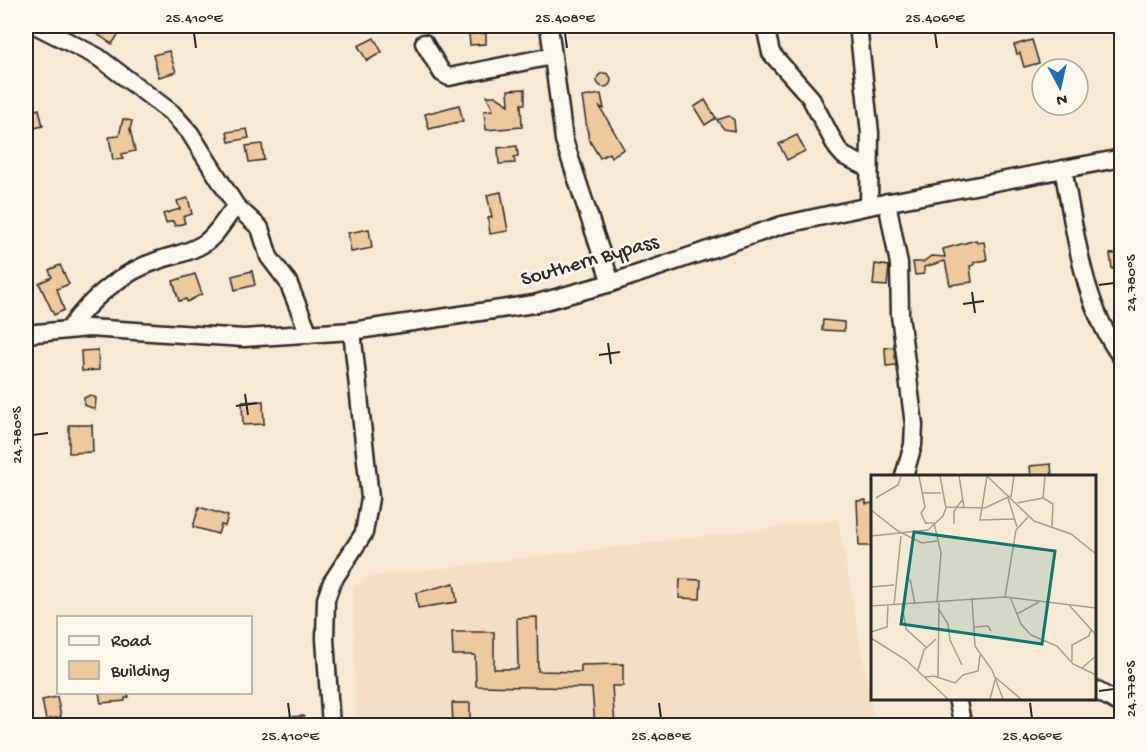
<svg xmlns="http://www.w3.org/2000/svg" width="1147" height="751" viewBox="0 0 1147 751" font-family="'Gochi Hand',sans-serif">
	<style>
		.built { fill: #f4dfc4 }
		.building { fill: #edc99d; stroke: #2b2b2b; stroke-width: 1.5 }
		.lines { fill: none; stroke-linecap: round; stroke-linejoin: round }
		.minor-casing { stroke: #2b2b2b; stroke-width: 21 }
		.minor { stroke: #fbf7ec; stroke-width: 16 }
		.ticks { fill: none; stroke: #2b2b2b; stroke-width: 2 }
		.labels { text-anchor: middle; dominant-baseline: central; stroke-width: 5; stroke-linejoin: round; paint-order: stroke }
		.street-label { font-size: 21px; fill: #2b2b2b; stroke: #fbf7ec }
		.inset-road { fill: none; stroke: #a59d90; stroke-width: 1.5 }
		.view { fill: #0f766e; fill-opacity: 0.15; stroke: #0f766e; stroke-width: 3 }
		.inset-edge { fill: none; stroke: #2b2b2b; stroke-width: 3 }
		.neatline { fill: none; stroke: #2b2b2b; stroke-width: 2 }
		.ticks-label { font-size: 15px; text-anchor: middle; fill: #2b2b2b }
	</style>
	<rect width="100%" height="100%" fill="#f7e9d4"/>
	<filter id="ink" filterUnits="userSpaceOnUse"><feTurbulence type="fractalNoise" baseFrequency=".0167" numOctaves="2"/><feDisplacementMap in="SourceGraphic" scale="12" xChannelSelector="R" yChannelSelector="G"/><feConvolveMatrix kernelMatrix="1 2 1 2 8 2 1 2 1" color-interpolation-filters="sRGB"/></filter>
	<g filter="url(#ink)">
		<!-- built -->
		<path class="built" d="M838,520L875,725H356L353,587L368,577Z"/>
		<!-- building -->
		<g class="building">
			<path d="M103,26H124L112,44L97,34Z"/>
			<path d="M486,33V44L470,45L469,34Z"/>
			<path d="M374,38L382,52L367,61L358,46Z"/>
			<path d="M1032,40L1039,63L1024,67L1020,53L1017,54L1014,45Z"/>
			<path d="M169,51L176,72L159,77L153,55Z"/>
			<circle cx="604" cy="80" r="7"/>
			<path d="M525,89V104H521L522,127L486,130L484,111L493,110L487,96H495L509,105L508,90Z"/>
			<path d="M601,94L604,109L600,107L624,149L611,157L609,153L600,158L589,140L582,97Z"/>
			<path d="M705,100L716,118L705,125L694,107Z"/>
			<path d="M459,105L463,121L429,129L425,114Z"/>
			<path d="M39,109L43,126L26,130V113Z"/>
			<path d="M729,116L734,120L735,131L724,129L717,120Z"/>
			<path d="M123,119L132,121L130,129L135,151L122,154L123,159L113,160L109,137L119,136Z"/>
			<path d="M247,129L249,138L229,142L227,132Z"/>
			<path d="M797,135L805,151L787,160L779,144Z"/>
			<path d="M262,144L264,160L249,162L246,146Z"/>
			<path d="M517,146L518,156L514,157L515,163L499,164L498,148Z"/>
			<path d="M501,192L508,231L490,234L488,218L492,217L487,195Z"/>
			<path d="M188,198L192,214L183,217L185,223L175,226L173,221L166,223L163,214L180,209L177,201Z"/>
			<path d="M369,229L372,248L351,252L348,233Z"/>
			<path d="M976,240L977,243L984,242L987,260L974,262V265L970,266L972,282L950,285L945,261L924,267V274L915,275L913,262H923L931,256L945,257L943,249Z"/>
			<path d="M1122,253V268L1112,269L1110,254Z"/>
			<path d="M875,264L889,266L887,286L873,285Z"/>
			<path d="M60,265L69,284L57,289L64,310L54,315L39,283L52,277L49,270Z"/>
			<path d="M252,271L255,285L235,290L232,276Z"/>
			<path d="M195,274L202,294L187,302L186,299L179,301L173,281Z"/>
			<path d="M823,320L844,322V331L822,330Z"/>
			<path d="M894,347L896,365L886,366L885,348Z"/>
			<path d="M98,350L99,370L82,371L81,351Z"/>
			<path d="M90,395L96,398L95,409L84,405V398Z"/>
			<path d="M263,401L264,424L243,425L242,402Z"/>
			<path d="M69,425H92L93,452L69,453Z"/>
			<path d="M1051,464L1052,477H1031L1030,466Z"/>
			<path d="M866,500V504L873,503V546H859L857,501Z"/>
			<path d="M199,507L228,516L225,526L221,525L218,534L193,527Z"/>
			<path d="M680,579L701,580L700,599L679,598Z"/>
			<path d="M454,583L457,602L418,608L416,593Z"/>
			<path d="M537,617L538,671L581,672V665L623,664V686H612L615,726H595L592,688L476,686L475,655H453L452,632H494V669H518L517,618Z"/>
			<path d="M99,693H128L129,697L125,698V701L101,703Z"/>
			<path d="M57,697L61,717L46,720L42,700Z"/>
			<path d="M452,703H470V725H453Z"/>
			<path d="M304,716V726H272L271,718Z"/>
		</g>
		<g class="lines">
			<defs>
				<g id="minor">
					<path d="M37,26L98,57L172,113L190,133L236,206L260,228L269,257L288,282L309,334"/>
					<path d="M549,26L564,140L611,283"/>
					<path d="M765,26L771,53L810,97L837,148L844,156L869,168"/>
					<path d="M858,26L870,133L869,206"/>
					<path d="M424,43L442,73L449,77L552,56"/>
					<path d="M1063,169C1076,233 1082,304 1122,358"/>
					<path d="M887,202L899,264L900,315L914,425L913,445L904,476"/>
					<path d="M69,329C91,298 122,272 159,260C174,255 189,253 203,244C217,236 225,218 236,206"/>
					<path d="M26,334L89,328L244,338L352,331L534,304L611,283L782,225L869,206L1122,158"/>
					<path d="M1094,689L1122,705"/>
					<path d="M957,698L963,726"/>
					<path d="M331,726L325,639L326,599L332,582L364,533L370,498L352,331"/>
				</g>
			</defs>
			<!-- minor casing -->
			<use href="#minor" class="minor-casing"/>
			<!-- minor -->
			<use href="#minor" class="minor"/>
		</g>
	</g>
	<!-- ticks -->
	<path class="ticks" d="M194,33L196,48M565,33L567,48M935,33L937,48M1099,285L1114,283M972,292L975,313M963,304L984,301M608,343L611,364M599,355L620,352M245,394L248,415M236,406L257,403M33,435L48,433M1099,691L1114,689M288,703L290,718M659,703L661,718M1030,703L1032,718"/>
	<g class="labels">
		<!-- street labels -->
		<g class="street-label">
			<text transform="translate(590 262) rotate(-16)">Southern Bypass</text>
		</g>
	</g>
	<!-- overview -->
	<g transform="translate(871 475)">
		<rect width="225" height="225" fill="#f7e9d4"/>
		<path class="inset-road" d="M48,1L54,32L50,38L55,49M88,1L93,32M116,1L163,46L200,59L225,79M116,1L109,45L143,44M51,18H70M140,22L143,1M5,23L27,10L30,1M137,23L146,52M172,23L182,29L181,52M146,28L172,23L174,1M75,32L114,33L139,21M0,35L27,56L51,68L66,66M55,48H63L70,78L66,128M83,49V36L92,24M0,61L57,55L72,41L75,33L69,1M39,104L44,129M0,112L23,110M134,122L145,55L157,42M139,122L150,149L160,160L186,171L202,189L225,200M101,123L104,171L121,195L132,224M23,130L30,61M31,130L35,154L56,173M198,130L225,160M0,131L134,122L225,133M67,133L77,149L79,165L91,190M146,139L168,127M104,152L117,151L120,156M0,157L16,152L17,131M0,163L35,185L77,224M201,186V170L218,161L220,155M211,193L225,181M47,195L53,175L65,164M54,202L63,201L84,208L92,200L107,196L109,180M67,202L68,128M124,202L150,224M119,224L124,205"/>
		<path class="view" d="M43,57L184,76L171,169L30,149Z"/>
		<rect width="225" height="225" class="inset-edge"/>
	</g>
	<!-- margin -->
	<rect width="1147" height="751" fill="none" stroke="#fbf7ec" stroke-width="66"/>
	<!-- legend -->
	<rect x="57" y="616" width="195" height="78" fill="#fbf7ec" stroke="#a8a59f" stroke-width="1.5"/>
	<rect x="69" y="636" width="30" height="9" fill="#fbf7ec" stroke="#a8a59f" stroke-width="1.5"/>
	<text x="111" y="646" font-size="18" fill="#2b2b2b">Road</text>
	<rect x="69" y="661" width="30" height="18" fill="#edc99d" stroke="#a8a59f" stroke-width="1.5"/>
	<text x="111" y="676" font-size="18" fill="#2b2b2b">Building</text>
	<!-- north arrow -->
	<g transform="translate(1060 87) rotate(172)"><circle r="28" fill="#fbf7ec" stroke="#a8a59f" stroke-width="1.5"/>
	<path d="M0-4.5L10 22L0 15L-10 22Z" fill="#1f6fb2"/>
	<text y="-9" font-size="16" font-weight="bold" text-anchor="middle" fill="#2b2b2b">N</text>
	</g>
	<rect x="33" y="33" width="1081" height="685" class="neatline"/>
	<g class="ticks-label">
		<text x="194" y="22">25.410°E</text>
		<text x="565" y="22">25.408°E</text>
		<text x="935" y="22">25.406°E</text>
		<text transform="translate(1130 283) rotate(-90)" y="5">24.780°S</text>
		<text transform="translate(16 435) rotate(-90)" y="5">24.780°S</text>
		<text transform="translate(1130 689) rotate(-90)" y="5">24.778°S</text>
		<text x="290" y="740">25.410°E</text>
		<text x="661" y="740">25.408°E</text>
		<text x="1032" y="740">25.406°E</text>
	</g>
</svg>
